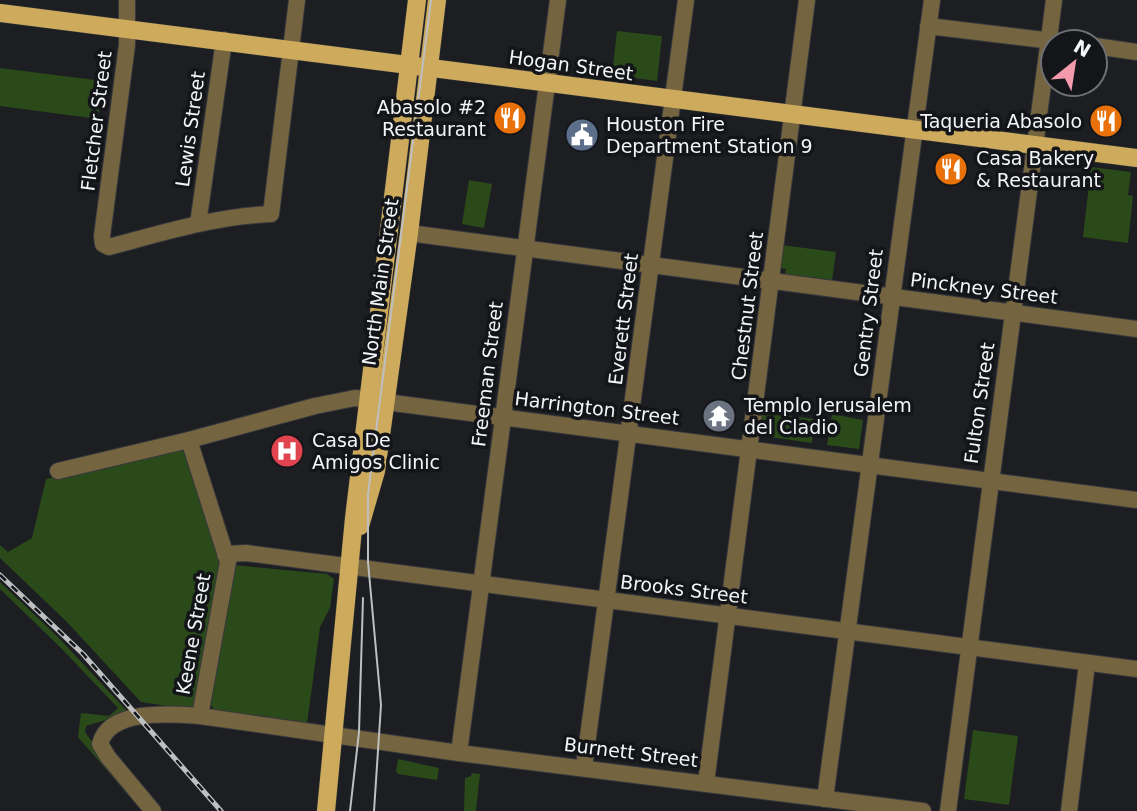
<svg xmlns="http://www.w3.org/2000/svg" width="1137" height="811" viewBox="0 0 1137 811" font-family="'DejaVu Sans',sans-serif">
	<style>
		.green { fill: #2b4a1a }
		.lines { fill: none; stroke-linecap: round; stroke-linejoin: round }
		.minor-casing { stroke: #36383c; stroke-width: 18 }
		.major-casing { stroke: #36383c; stroke-width: 19 }
		.minor { stroke: #756440; stroke-width: 16 }
		.major { stroke: #ceab5c; stroke-width: 18 }
		.tram { stroke: #bdbfc1; stroke-width: 2 }
		.rail-casing { stroke: #bdbfc1; stroke-width: 5 }
		.rail { stroke: #131519; stroke-width: 2.5; stroke-dasharray: 8; stroke-linecap: butt }
		.labels { text-anchor: middle; dominant-baseline: central; stroke-width: 7; stroke-linejoin: round; paint-order: stroke }
		.street-label { font-size: 19px; fill: #f3f5f7; stroke: #131519 }
		.poi-label { font-size: 19px; fill: #f3f5f7; stroke: #131519; text-anchor: start }
	</style>
	<rect width="100%" height="100%" fill="#1c1e22"/>
	<!-- green -->
	<g class="green">
		<path d="M617,31L662,36L657,81L612,75Z"/>
		<path d="M0,68L103,81L98,119L0,106Z"/>
		<path d="M1091,167L1131,172L1128,195L1133,196L1128,243L1083,237Z"/>
		<path d="M469,180L492,184L484,228L462,224Z"/>
		<path d="M781,245L836,252L832,280L785,274L786,269L778,268Z"/>
		<path d="M764,412L814,419L812,443L757,435L759,413Z"/>
		<path d="M832,414L863,420L859,449L827,445Z"/>
		<path d="M182,447L218,555L220,575L193,710L141,702L67,622L0,558V545L8,552L32,538L46,479Z"/>
		<path d="M234,565L327,574L334,579L330,608L320,627L307,724L215,711L211,705Z"/>
		<path d="M0,582L59,638L127,711L119,716L86,726L85,732L119,779L147,811H142L78,737L81,713L109,716L118,708L60,647L0,589Z"/>
		<path d="M973,730L1018,736L1009,805L964,799Z"/>
		<path d="M398,759L439,768L437,780L398,774L396,771Z"/>
		<path d="M472,773L480,774L476,811H464L465,778L471,776Z"/>
	</g>
	<g class="lines">
		<defs>
			<g id="minor">
				<path d="M127,0V45L102,236L103,244L109,247C162,233 216,216 271,214L297,0"/>
				<path d="M928,26L1061,42"/>
				<path d="M1095,46L1137,52"/>
				<path d="M198,224L224,40"/>
				<path d="M409,233L1137,329"/>
				<path d="M189,440L228,562L200,716"/>
				<path d="M58,471L189,440L315,406L355,398L1137,500"/>
				<path d="M225,554L246,553L1137,669"/>
				<path d="M459,753L558,0"/>
				<path d="M584,767L686,0"/>
				<path d="M706,783L807,0"/>
				<path d="M825,799L932,0"/>
				<path d="M153,811L108,757L100,744C109,708 173,714 200,716L459,753L923,811"/>
				<path d="M948,811L1054,0"/>
				<path d="M1069,811L1087,664"/>
			</g>
			<g id="major">
				<path d="M0,13L1137,158"/>
				<path d="M360,526L376,471L409,233L437,0"/>
				<path d="M326,811L354,518L417,0"/>
			</g>
		</defs>
		<!-- minor casing -->
		<use href="#minor" class="minor-casing"/>
		<!-- major casing -->
		<use href="#major" class="major-casing"/>
		<!-- minor -->
		<use href="#minor" class="minor"/>
		<!-- major -->
		<use href="#major" class="major"/>
		<!-- tram -->
		<g class="tram">
			<path d="M350,811L359,732L363,598"/>
			<path d="M374,811L381,705L368,562V494L431,0"/>
		</g>
		<defs>
			<path id="rail" d="M0,575L83,654L221,811"/>
		</defs>
		<!-- rail casing -->
		<use href="#rail" class="rail-casing"/>
		<!-- rail -->
		<use href="#rail" class="rail"/>
	</g>
	<!-- icons -->
	<defs>
		<symbol id="restaurant-disc" viewBox="-11 -11 22 22"><circle r="9.5" fill="#e8710a" stroke="#131519"/><path d="M-5-6h1v4h1v-4h1v4h1v-4h1v5L-1.5 .5V6h-2V.5L-5-1ZM5-6V6H3V1.5H1.5Q1.5-4 5-6Z" fill="#fff"/></symbol>
		<symbol id="civic-disc" viewBox="-11 -11 22 22"><circle r="9.5" fill="#5c6f8a" stroke="#131519"/><path d="M-.6-6.5H3V-4.5H.6V-3L4-1V1h2V6H-6V1h2V-1L-.6-3ZM-1.2 2.5V6h2.4V2.5Z" fill="#fff"/></symbol>
		<symbol id="temple-disc" viewBox="-11 -11 22 22"><circle r="9.5" fill="#6b7280" stroke="#131519"/><path d="M0-6L5-2H3V0L6.5 2.5H4V6H1.5V3h-3V6H-4V2.5H-6.5L-3 0V-2H-5Z" fill="#fff"/></symbol>
		<symbol id="hospital-disc" viewBox="-11 -11 22 22"><circle r="9.5" fill="#e0444e" stroke="#131519"/><path d="M-5-5h3v3.5h4V-5h3V5h-3V1.5h-4V5h-3Z" fill="#fff"/></symbol>
	</defs>
	<g fill-rule="evenodd">
		<use href="#restaurant-disc" x="491" y="99" width="38" height="38"/>
		<use href="#restaurant-disc" x="1087" y="102" width="38" height="38"/>
		<use href="#civic-disc" x="563" y="116" width="38" height="38"/>
		<use href="#restaurant-disc" x="932" y="150" width="38" height="38"/>
		<use href="#temple-disc" x="700" y="397" width="38" height="38"/>
		<use href="#hospital-disc" x="268" y="432" width="38" height="38"/>
	</g>
	<g class="labels">
		<!-- street labels -->
		<g class="street-label">
			<text transform="translate(571 65) rotate(8)">Hogan Street</text>
			<text transform="translate(96 121) rotate(-83)">Fletcher Street</text>
			<text transform="translate(190 129) rotate(-82)">Lewis Street</text>
			<text transform="translate(380 282) rotate(-82)">North Main Street</text>
			<text transform="translate(984 288) rotate(7)">Pinckney Street</text>
			<text transform="translate(747 306) rotate(-83)">Chestnut Street</text>
			<text transform="translate(868 313) rotate(-83)">Gentry Street</text>
			<text transform="translate(623 319) rotate(-83)">Everett Street</text>
			<text transform="translate(487 374) rotate(-83)">Freeman Street</text>
			<text transform="translate(979 403) rotate(-82)">Fulton Street</text>
			<text transform="translate(597 408) rotate(7)">Harrington Street</text>
			<text transform="translate(684 589) rotate(7)">Brooks Street</text>
			<text transform="translate(193 634) rotate(-80)">Keene Street</text>
			<text transform="translate(631 752) rotate(7)">Burnett Street</text>
		</g>
		<!-- poi labels -->
		<g class="poi-label">
			<text x="486" y="107" text-anchor="end">Abasolo #2<tspan x="486" dy="22">Restaurant</tspan></text>
			<text x="1082" y="121" text-anchor="end">Taqueria Abasolo</text>
			<text x="606" y="124">Houston Fire<tspan x="606" dy="22">Department Station 9</tspan></text>
			<text x="976" y="158">Casa Bakery<tspan x="976" dy="22">&amp; Restaurant</tspan></text>
			<text x="744" y="405">Templo Jerusalem<tspan x="744" dy="22">del Cladio</tspan></text>
			<text x="312" y="440">Casa De<tspan x="312" dy="22">Amigos Clinic</tspan></text>
		</g>
	</g>
	<!-- north arrow -->
	<g transform="translate(1074 63) rotate(30)"><circle r="33" fill="#131519" stroke="#6d6f72" stroke-width="2"/>
	<path d="M0-5L12 26L0 18L-12 26Z" fill="#f39aac"/>
	<text y="-10" font-size="19" font-weight="bold" text-anchor="middle" fill="#f3f5f7">N</text>
	</g>
</svg>
